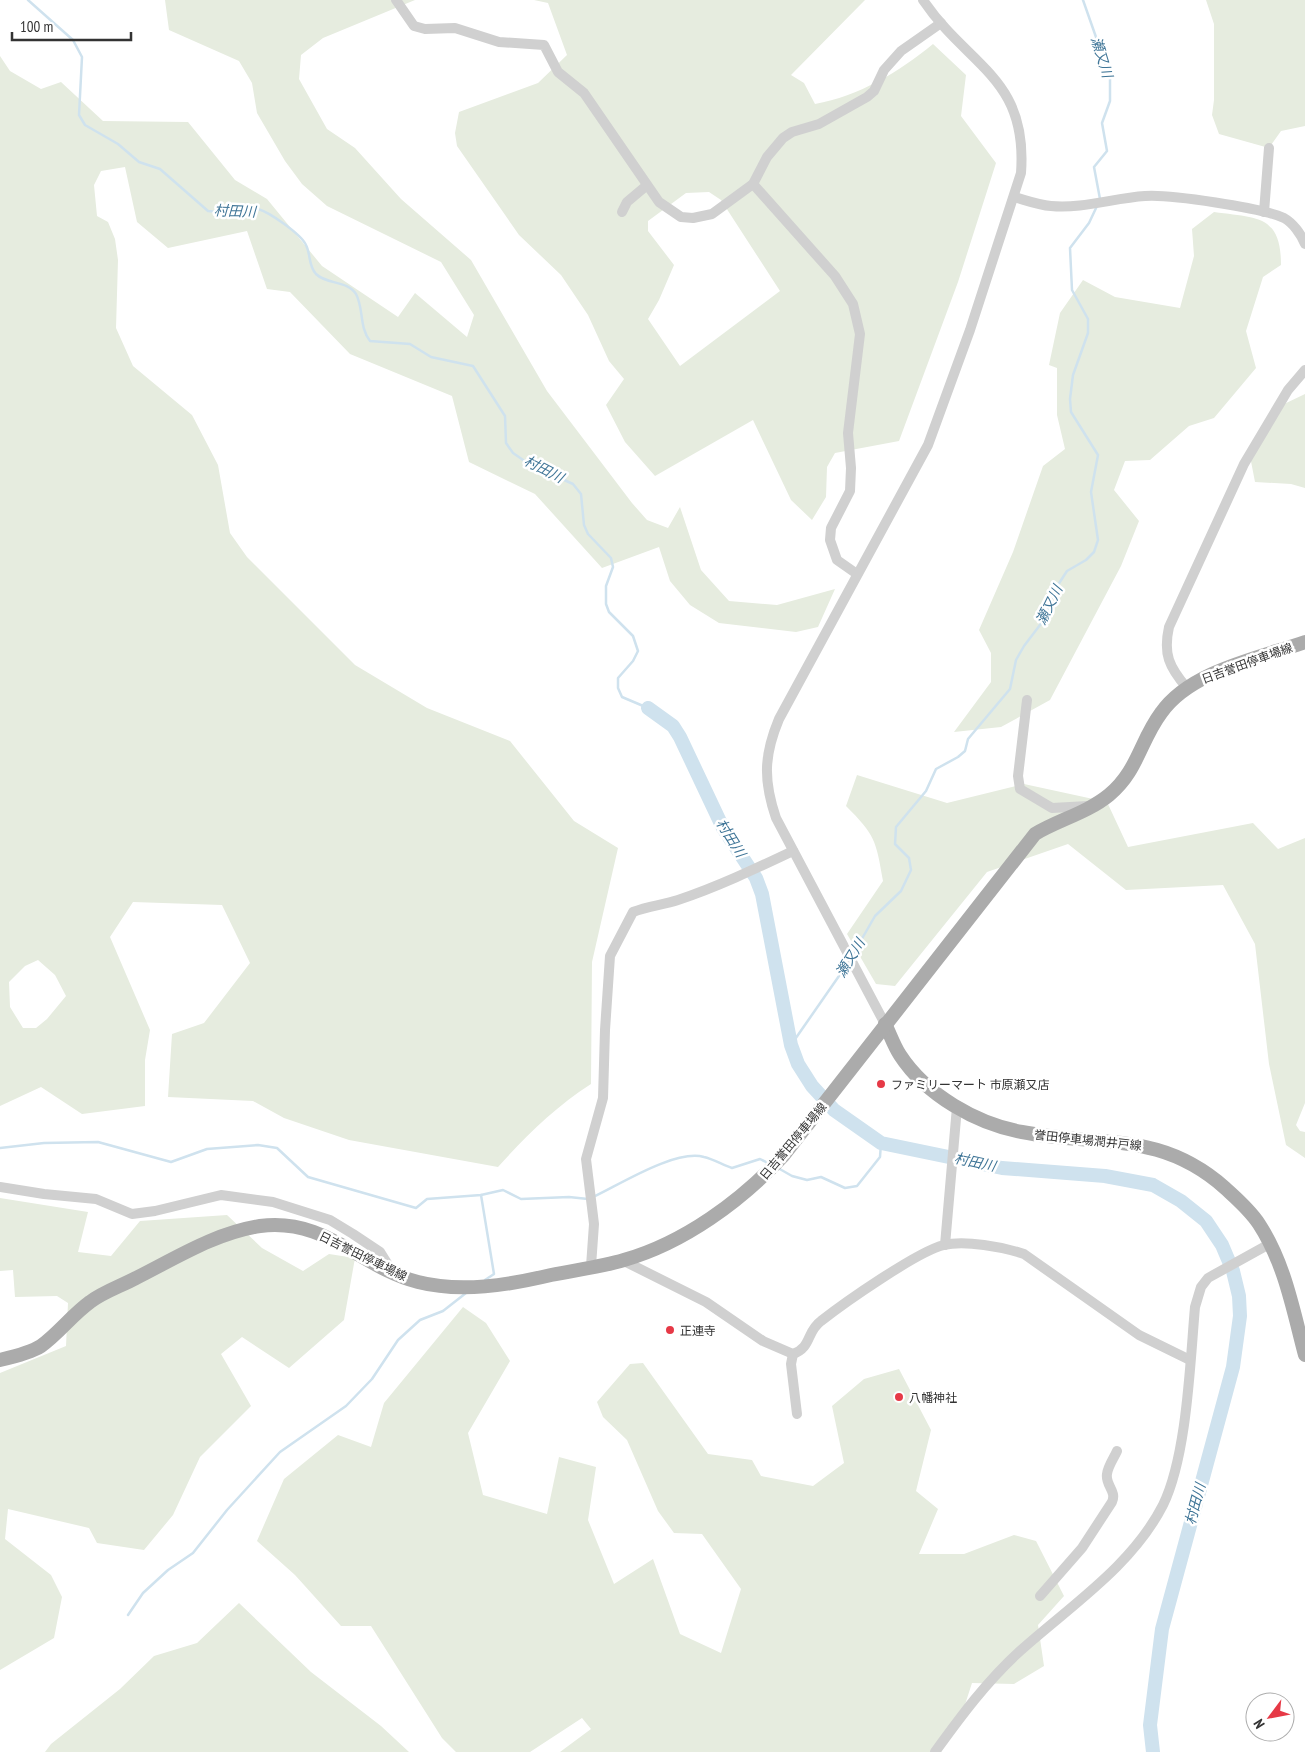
<svg xmlns="http://www.w3.org/2000/svg" width="1305" height="1752" viewBox="0 0 1305 1752" font-family="'PT Sans Narrow','Noto Sans JP',sans-serif">
	<style>
		.green { fill: #e6ecdf; fill-rule: evenodd }
		.lines { fill: none; stroke-linecap: round; stroke-linejoin: round }
		.stream { stroke: #cfe2ee; stroke-width: 2.5 }
		.river { stroke: #cfe2ee; stroke-width: 14 }
		.minor { stroke: #d0d0d0; stroke-width: 10 }
		.major { stroke: #ababab; stroke-width: 14 }
		.poi-dot { fill: #e63946; stroke: #fff; stroke-width: 2 }
		.labels { text-anchor: middle; dominant-baseline: central; stroke-width: 5; stroke-linejoin: round; paint-order: stroke }
		.street-label { font-size: 12px; fill: #333; stroke: #fff }
		.poi-label { font-size: 12px; fill: #333; stroke: #fff; text-anchor: start }
		.water-label { font-size: 14px; font-style: italic; fill: #3f7597; stroke: #fff }
	</style>
	<rect width="100%" height="100%" fill="#fff"/>
	<!-- green -->
	<g class="green">
		<path d="M165,0H415L323,38L301,55L299,79L327,129L355,148L401,199L471,260L547,391L632,503L647,520L668,528L680,507L701,570L729,601L777,605L835,589L818,627L796,632L719,623L690,605L670,581L659,547L602,568L535,494L469,462L452,396L350,354L290,292L267,289L247,231L168,248L137,222L125,167L101,171L94,185L97,216L108,222L115,239L118,260L116,328L133,366L192,415L218,465L230,533L247,557L355,665L427,708L510,741L574,821L618,848L592,962L591,1084C555,1107 526,1136 498,1167L349,1140L284,1118L253,1101L168,1097L172,1034L204,1023L250,963L222,905L133,902L110,937L150,1030L145,1060V1106L82,1114L41,1087L0,1106V56L10,71L41,89L61,82L103,121L188,122L235,180L267,199L322,266L398,317L415,293L467,337L474,315L441,262L327,206L302,184L285,161L257,113L252,83L239,61L169,30ZM38,960L55,975L66,996L47,1019L36,1028H23L10,1007L9,982L25,966Z"/>
		<path d="M534,0H865L791,75L804,83L815,104C859,96 899,72 933,44L966,75L961,116L996,163L958,282L899,441L835,453L827,467L826,497L812,520L791,500L753,420L655,476L625,442L606,405L624,379L609,361L588,315L561,275L519,235L457,146L455,133L459,112L538,83L567,55L548,3ZM709,192L721,200L780,291L680,366L648,319L659,300L674,265L648,231V221L686,193Z"/>
		<path d="M1206,0H1305V126L1281,131L1269,148L1219,134L1212,115L1214,100V24Z"/>
		<path d="M1214,212C1256,218 1281,214 1281,265L1263,277L1246,331L1256,368L1214,418L1189,426L1150,460L1125,461L1114,490L1139,521L1121,566L1050,700L1001,727L954,732L991,682V653L979,630L1013,552L1043,466L1065,449L1057,415V368L1049,365L1060,313L1083,280L1115,297L1180,308L1194,256L1192,229Z"/>
		<path d="M1305,394V488L1291,484L1255,482L1249,451L1282,405Z"/>
		<path d="M857,775L947,803L1024,784L1107,802L1128,847L1253,823L1278,849L1305,838V1103L1296,1125L1300,1131L1305,1132V1158L1286,1145L1269,1064L1255,944L1223,885L1126,890L1068,844L987,872L895,986L876,984L847,934L883,881C876,840 875,835 846,806Z"/>
		<path d="M0,1198L88,1212L78,1252L111,1256L140,1221L227,1215L262,1248L303,1271L329,1254L355,1258L344,1320L289,1368L242,1337L221,1354L251,1406L200,1457L173,1515L144,1550L97,1543L89,1528L8,1509L5,1539L51,1575L62,1597L54,1638L0,1670V1373L66,1346L68,1303L57,1296L15,1297L13,1270L0,1271Z"/>
		<path d="M463,1307L486,1323L510,1361L468,1433L483,1495L547,1514L559,1457L596,1467L588,1520L614,1584L653,1559L680,1634L721,1653L741,1589L702,1534L674,1533L658,1511L627,1440L603,1417L597,1402L630,1364L643,1363L708,1454L752,1460L761,1476L813,1486L844,1463L832,1406L864,1379L899,1369L931,1430L916,1491L938,1509L919,1554H964L1014,1535L1036,1541L1064,1596L1038,1625L1044,1666L1014,1684L972,1683L959,1723L941,1752H560L591,1729L582,1718L530,1752H456L442,1738L371,1626H341L295,1575L257,1541L284,1479L338,1435L371,1447L384,1403Z"/>
		<path d="M239,1603L311,1672L381,1726L409,1752H45L51,1744L120,1689L154,1656L197,1643Z"/>
	</g>
	<g class="lines">
		<!-- stream -->
		<g class="stream">
			<path d="M28,0L73,40L82,57L79,115L85,125L118,144L139,162L160,169L208,211C224,214 241,204 258,209C269,212 301,234 306,245C311,255 308,265 316,274C327,285 347,280 356,294C364,309 359,327 370,341L410,344L431,357L473,366L505,416L506,443L513,453L529,464L573,484L581,494L584,525L588,534L611,558L613,567L606,586V604L609,612L633,636L638,651L633,661L618,678V688L622,697L648,708"/>
			<path d="M1083,0L1110,77V101L1102,123L1107,151L1094,167L1100,199"/>
			<path d="M852,956L875,916L901,891L911,870L909,858L895,844L896,827L926,791L936,769L958,757L965,751L968,739L1010,689L1016,660L1024,646L1043,621L1056,588L1067,571L1086,560L1094,552L1098,540L1091,492L1098,455L1071,412L1070,399L1073,375L1088,333V319L1072,290L1070,248L1089,223L1097,206"/>
			<path d="M791,1045L848,963"/>
			<path d="M0,1148L44,1143L98,1142L171,1162L207,1149L258,1145L277,1148L308,1177L416,1208L427,1199L481,1195L503,1190L521,1199L569,1197L588,1199"/>
			<path d="M778,1168L792,1176L807,1180L821,1177L845,1188L857,1186L880,1157L881,1143"/>
			<path d="M481,1195L494,1274L485,1280"/>
			<path d="M593,1197C619,1185 675,1149 704,1157C713,1159 723,1165 732,1168L760,1159L768,1163"/>
			<path d="M128,1615L143,1593L168,1570L193,1553L227,1510L280,1452L346,1406L372,1379L398,1340L420,1320L443,1311L466,1293"/>
		</g>
		<!-- river -->
		<path class="river" d="M648,708L673,726L680,737L723,828L756,878L762,894L791,1045L798,1064L812,1086L834,1110L881,1143L1002,1168L1105,1176L1153,1185L1181,1201L1206,1221L1222,1245L1233,1271L1239,1296L1240,1316L1233,1367L1162,1629L1150,1725L1153,1752"/>
		<!-- minor -->
		<g class="minor">
			<path d="M396,0L414,26L425,29L455,28L499,42L544,45L558,72L584,93L659,202L681,217L693,218L712,214L753,184L767,157L783,138L792,132L819,124L867,97L874,91L884,70L901,51L941,23"/>
			<path d="M753,184L835,276L853,304L860,334L848,433L851,468L850,491L831,528L830,540L837,560L857,574"/>
			<path d="M1014,197C1025,200 1038,205 1051,206C1082,209 1114,198 1145,196C1169,194 1263,208 1284,218C1293,223 1301,234 1305,244"/>
			<path d="M622,212L627,202L646,186"/>
			<path d="M1264,212L1269,148"/>
			<path d="M1187,688C1169,667 1163,654 1169,627L1244,464L1288,390L1305,370"/>
			<path d="M1027,700L1018,776L1020,789L1052,808L1088,806"/>
			<path d="M885,1024L776,818C763,780 764,755 779,719L928,445L970,330L1021,173C1028,77 968,67 923,0"/>
			<path d="M0,1187L44,1194L96,1199L132,1214L155,1211L221,1195L273,1202L330,1220L353,1234L380,1252L393,1273"/>
			<path d="M945,1245L957,1107"/>
			<path d="M624,1261L706,1302L763,1341L793,1354C812,1347 806,1332 821,1321C844,1303 918,1251 944,1245C965,1240 1003,1247 1024,1254L1139,1335L1190,1360"/>
			<path d="M591,1266L594,1224L586,1159L603,1098L605,1030L610,956L633,912C648,906 663,905 678,900C717,887 755,869 793,851"/>
			<path d="M793,1354L791,1364L797,1414"/>
			<path d="M1040,1596L1082,1548L1112,1502C1117,1491 1105,1485 1107,1474C1108,1466 1114,1458 1117,1451"/>
			<path d="M935,1752C961,1716 987,1681 1020,1651C1070,1606 1132,1566 1163,1505C1187,1456 1190,1363 1195,1307L1201,1287L1208,1278L1271,1243"/>
		</g>
		<!-- major -->
		<g class="major">
			<path d="M885,1024C890,1034 894,1046 900,1055C926,1095 977,1124 1022,1132C1099,1147 1160,1130 1225,1188C1237,1199 1250,1210 1259,1224C1285,1264 1293,1310 1305,1355"/>
			<path d="M0,1360C13,1357 30,1353 41,1346C59,1333 72,1315 90,1302C103,1292 121,1286 136,1278C176,1258 215,1233 260,1226C326,1217 361,1268 418,1282C461,1293 509,1285 551,1275C575,1270 601,1267 624,1260C684,1243 741,1201 783,1156L1035,834C1058,820 1087,813 1109,795C1138,771 1140,741 1161,713C1190,671 1259,658 1305,642"/>
		</g>
	</g>
	<!-- markers -->
	<g class="poi-dot">
		<circle cx="881" cy="1084" r="5"/>
		<circle cx="670" cy="1330" r="5"/>
		<circle cx="899" cy="1397" r="5"/>
	</g>
	<g class="labels">
		<!-- street labels -->
		<g class="street-label">
			<text transform="translate(1247 663) rotate(-20)">日吉誉田停車場線</text>
			<text transform="translate(1088 1140) rotate(6)">誉田停車場潤井戸線</text>
			<text transform="translate(793 1141) rotate(-50)">日吉誉田停車場線</text>
			<text transform="translate(363 1256) rotate(26)">日吉誉田停車場線</text>
		</g>
		<!-- poi labels -->
		<g class="poi-label">
			<text x="891" y="1084">ファミリーマート 市原瀬又店</text>
			<text x="680" y="1330">正連寺</text>
			<text x="909" y="1397">八幡神社</text>
		</g>
		<!-- water labels -->
		<g class="water-label">
			<text transform="translate(1102 57) rotate(73)">瀬又川</text>
			<text transform="translate(235 211) rotate(2)">村田川</text>
			<text transform="translate(544 469) rotate(27)">村田川</text>
			<text transform="translate(1049 605) rotate(-64)">瀬又川</text>
			<text transform="translate(731 838) rotate(58)">村田川</text>
			<text transform="translate(850 958) rotate(-59)">瀬又川</text>
			<text transform="translate(975 1162) rotate(12)">村田川</text>
			<text transform="translate(1195 1504) rotate(-75)">村田川</text>
		</g>
	</g>
	<!-- north arrow -->
	<g transform="translate(1270 1717) rotate(238)"><circle r="24" fill="#ffffff" stroke="#adadad"/>
	<path d="M0-4L9 19L0 12L-9 19Z" fill="#e63946"/>
	<text y="-8" font-size="14" font-weight="bold" text-anchor="middle" fill="#333333">N</text>
	</g>
	<!-- scale -->
	<path d="M12 32v8h119v-8" fill="none" stroke="#333333" stroke-width="2.5"/>
	<text x="20" y="32" font-size="15" fill="#333333" stroke="#ffffff" stroke-width="4" paint-order="stroke">100 m</text>
</svg>
